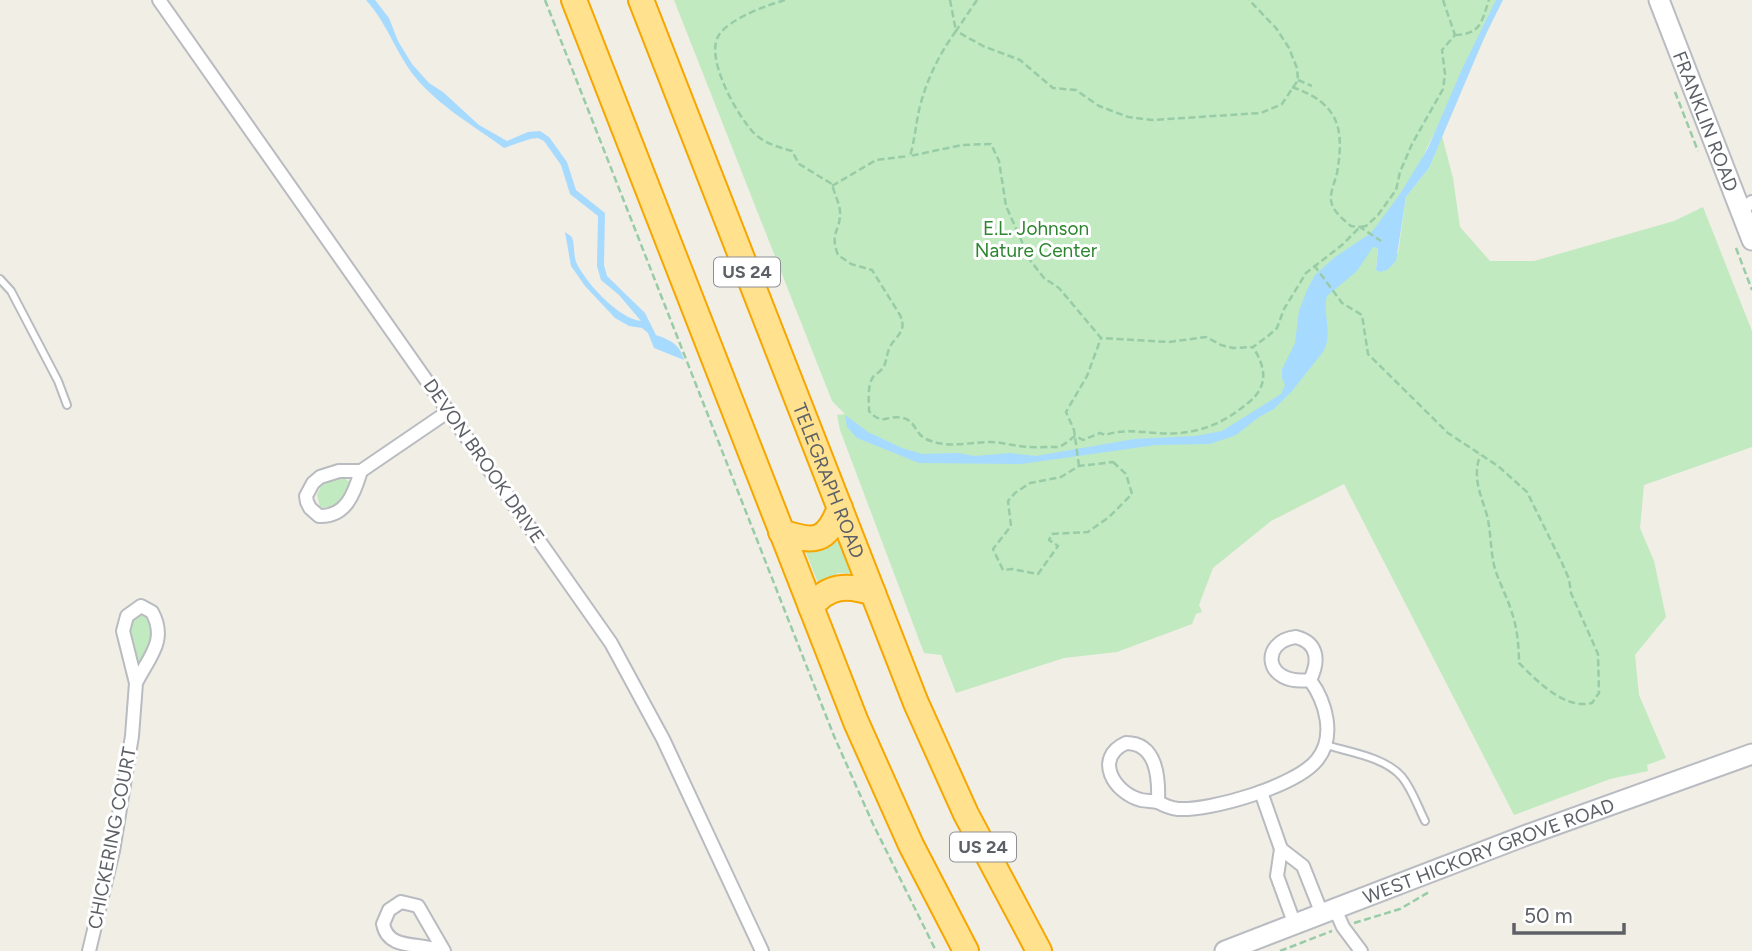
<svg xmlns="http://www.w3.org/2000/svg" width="1752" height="951" viewBox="0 0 1752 951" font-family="Figtree,sans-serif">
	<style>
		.green { fill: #c1eac0 }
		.water { fill: #a7daff }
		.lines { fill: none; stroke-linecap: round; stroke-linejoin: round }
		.lane-casing { stroke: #b8bbc0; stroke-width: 10 }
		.street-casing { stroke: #b8bbc0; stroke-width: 16 }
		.secondary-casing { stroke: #b9bcc2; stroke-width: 23 }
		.highway-casing { stroke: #f6a600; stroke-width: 28 }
		.path { stroke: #98cca7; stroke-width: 2.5; stroke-dasharray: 7 3.5; stroke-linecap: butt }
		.lane { stroke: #fff; stroke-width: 6 }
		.street { stroke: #fff; stroke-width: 12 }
		.secondary { stroke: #fff; stroke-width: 19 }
		.highway { stroke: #ffe18e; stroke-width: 24 }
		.labels { text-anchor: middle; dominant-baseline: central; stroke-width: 6; stroke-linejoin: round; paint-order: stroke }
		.shield { fill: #fff; stroke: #8e9095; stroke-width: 2 }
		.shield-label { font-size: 18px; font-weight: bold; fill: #5d6167 }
		.street-label { font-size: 19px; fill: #5d6167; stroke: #fff }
		.park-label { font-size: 19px; fill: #2e8530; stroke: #fff }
	</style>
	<rect width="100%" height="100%" fill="#f1eee5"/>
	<!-- green -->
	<g class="green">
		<path d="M674,0H1501L1465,82L1434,134L1378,247L1376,269L1380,272L1398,253L1406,197L1429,168L1442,136L1453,178L1460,227L1490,261H1534L1674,221L1703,207L1752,331V447L1644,485L1640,528L1654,561L1666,617L1635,655L1639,695L1666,758L1647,765L1648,771L1610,779L1514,815L1344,484L1271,521L1213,568L1199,605L1202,612L1196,614L1192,624L1117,652L1064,658L956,693L941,655L924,653L840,430L837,415L845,414L832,401Z"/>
		<path d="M344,478L351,483C345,496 337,510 320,507L317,495L322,484L333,479Z"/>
		<path d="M839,541L852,574L838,573L818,583L805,550L824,548Z"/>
		<path d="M140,615L146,617L153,634L143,659L137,662C133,647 123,625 140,615Z"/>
	</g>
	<!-- water -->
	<g class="water">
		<path d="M366,0H375L389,18L398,41L412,64L429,83L443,92L479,125L507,141L528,132L540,131L549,137L567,162L576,190L605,213L604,265L607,276L645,313L656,335C670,340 680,344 684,360L654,348L648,333L642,328L629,326L615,318L585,286L571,266L565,232L572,237C575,246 573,256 577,264C587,284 619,319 641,321L619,295L601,280L597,266L598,216L570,194L561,165L544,141L538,138L530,139L504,148C473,125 440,107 415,77C396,53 387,23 366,0Z"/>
		<path d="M1496,0H1503L1484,38L1429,168L1406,197L1396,261L1387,270L1380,272L1376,270L1378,248L1373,247L1357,271L1327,296C1322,315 1334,333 1323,352L1292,391L1274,409L1259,417L1236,435L1210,444L1156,445L1021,464L919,463L857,438L847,427L845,415L868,432L902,448L922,454L958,453L975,456L1010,453L1036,456L1134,439L1195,436L1222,431L1281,394L1285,385L1282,378V369L1295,343L1299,311L1307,290L1315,275L1335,257L1371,233L1400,194L1428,148L1462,69Z"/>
	</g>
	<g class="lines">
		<defs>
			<g id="lane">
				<path d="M0,279L11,291L58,381L67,405"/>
				<path d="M1326,745C1349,752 1385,757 1402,777C1412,789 1418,807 1425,821"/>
			</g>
			<g id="street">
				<path d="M159,0L611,643L663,739L762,951"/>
				<path d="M1740,210L1752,202"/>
				<path d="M361,471C354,494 346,517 319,516L310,508L307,502L306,496L313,483L320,477L339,471H361L449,411"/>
				<path d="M1296,637C1319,643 1319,662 1310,680C1263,686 1260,641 1296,637Z"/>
				<path d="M1126,743C1157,743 1159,778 1158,802C1153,801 1146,801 1141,800C1114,793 1093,758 1126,743Z"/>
				<path d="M1261,792L1281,849L1277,876L1295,925"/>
				<path d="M1158,802C1165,806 1170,808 1178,809C1211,811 1296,786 1317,760C1336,737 1326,702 1310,680"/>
				<path d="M1281,849L1303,866L1322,914"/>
				<path d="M1335,909L1343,927L1361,951"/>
				<path d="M89,951L113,851L132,736L136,683L123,631L127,616L141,606L152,612C168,641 148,658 136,683"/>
				<path d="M441,951C420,942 388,951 383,924L389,910L401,902L418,906L444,951"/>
			</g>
			<g id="secondary">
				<path id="s1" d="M1659,0L1752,240"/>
				<path id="s2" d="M1225,951L1524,836L1752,754"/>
			</g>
			<g id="highway">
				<path d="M574,0L856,722L911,845L966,951"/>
				<path id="s3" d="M641,0L916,703L966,814L1039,951"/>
				<path d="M781,532C815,543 826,543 840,508"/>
				<path d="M811,607C828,585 847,584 873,593"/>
			</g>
		</defs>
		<!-- lane casing -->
		<use href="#lane" class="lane-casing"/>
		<!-- street casing -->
		<use href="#street" class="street-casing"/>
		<!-- secondary casing -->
		<use href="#secondary" class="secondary-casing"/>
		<!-- highway casing -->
		<use href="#highway" class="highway-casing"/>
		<!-- path -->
		<g class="path">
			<path d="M545,0L834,736L873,824L936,951"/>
			<path d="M785,0C767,5 729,19 719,35C704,57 737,115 753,132C763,143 778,147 792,151L799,164L832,184C834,193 839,202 840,211C841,232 829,231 838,255L851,264L872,270L900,315C908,333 895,335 889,349C886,356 887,364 881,370C879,373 875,374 873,377C867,386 869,401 869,411C883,427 887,414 903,418C916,421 915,434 926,439C947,449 969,442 991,442C999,442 1006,444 1013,445C1026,448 1043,447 1057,447C1064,446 1069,440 1075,436L1083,440L1100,433L1105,435C1123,429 1140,432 1158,433C1193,436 1222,425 1248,403C1269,386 1266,368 1253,347"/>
			<path d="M950,0L956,31C942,50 930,73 923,96C916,116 916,136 910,156L962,145L991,144L999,161L1006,206L1030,260L1044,278L1059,288L1101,338L1169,342L1206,337L1221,345L1233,348L1253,347L1268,336L1277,328L1284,309L1306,273L1342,245L1360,227L1366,226L1378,215L1396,190L1400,172L1412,144L1443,89L1445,74L1442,50L1455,35"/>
			<path d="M977,0L956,31L983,46L1020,60L1053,88L1076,90L1099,106L1128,117L1152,120L1261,113L1282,104L1298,80L1297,68L1289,48L1276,28L1249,0"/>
			<path d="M1443,0L1455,35"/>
			<path d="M1455,35C1481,34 1481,23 1489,0"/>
			<path d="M1298,80L1312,86"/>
			<path d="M1292,87C1338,103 1345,127 1337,173C1335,181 1330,193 1331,200C1332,211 1344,220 1351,226L1360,227L1381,241"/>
			<path d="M1675,92L1698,151"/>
			<path d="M832,186L876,160L909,156"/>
			<path d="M1736,248L1752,290"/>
			<path d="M1314,265L1342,303L1362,315L1368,354L1448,433L1498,466L1527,492L1562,563L1569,579L1571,593L1598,654L1599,693L1592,703C1565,710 1537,681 1519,663C1519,646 1517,626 1511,610C1506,594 1498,581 1494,565C1490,547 1491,528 1486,512C1479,490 1473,477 1480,455"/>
			<path d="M1113,462L1126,474L1132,494L1109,517L1088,532L1052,534L1049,540L1058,546L1038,574L1012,569L1003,570L993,549L1011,526L1008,501L1015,493L1030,483L1061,477L1079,466Z"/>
			<path d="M1079,466L1074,430L1066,412L1087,376L1101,338"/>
			<path d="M1354,923L1400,909L1429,892"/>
			<path d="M1280,951L1332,931"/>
		</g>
		<!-- lane -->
		<use href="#lane" class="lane"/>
		<!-- street -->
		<use href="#street" class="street"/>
		<!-- secondary -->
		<use href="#secondary" class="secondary"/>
		<!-- highway -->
		<use href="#highway" class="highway"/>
	</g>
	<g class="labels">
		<!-- shield labels -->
		<g class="shield">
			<rect x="714" y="257.5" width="66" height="29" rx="5"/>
			<rect x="950" y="832.5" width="66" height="29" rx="5"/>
		</g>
		<g class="shield-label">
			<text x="747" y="272">US 24</text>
			<text x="983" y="847">US 24</text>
		</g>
		<!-- street labels -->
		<g class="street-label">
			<text stroke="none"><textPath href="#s1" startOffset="130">FRANKLIN ROAD</textPath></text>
			<text transform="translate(484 461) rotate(55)">DEVON BROOK DRIVE</text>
			<text stroke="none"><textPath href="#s3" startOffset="516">TELEGRAPH ROAD</textPath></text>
			<text transform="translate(112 838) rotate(-79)">CHICKERING COURT</text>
			<text stroke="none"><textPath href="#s2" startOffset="282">WEST HICKORY GROVE ROAD</textPath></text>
		</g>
		<!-- park labels -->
		<g class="park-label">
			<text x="1036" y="228">E.L. Johnson<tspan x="1036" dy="22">Nature Center</tspan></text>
		</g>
	</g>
	<!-- scale -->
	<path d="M1514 923v10h110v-10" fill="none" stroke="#5d6167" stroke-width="3.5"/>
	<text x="1524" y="923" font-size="21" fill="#5d6167" stroke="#ffffff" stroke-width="5" paint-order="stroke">50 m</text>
</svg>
